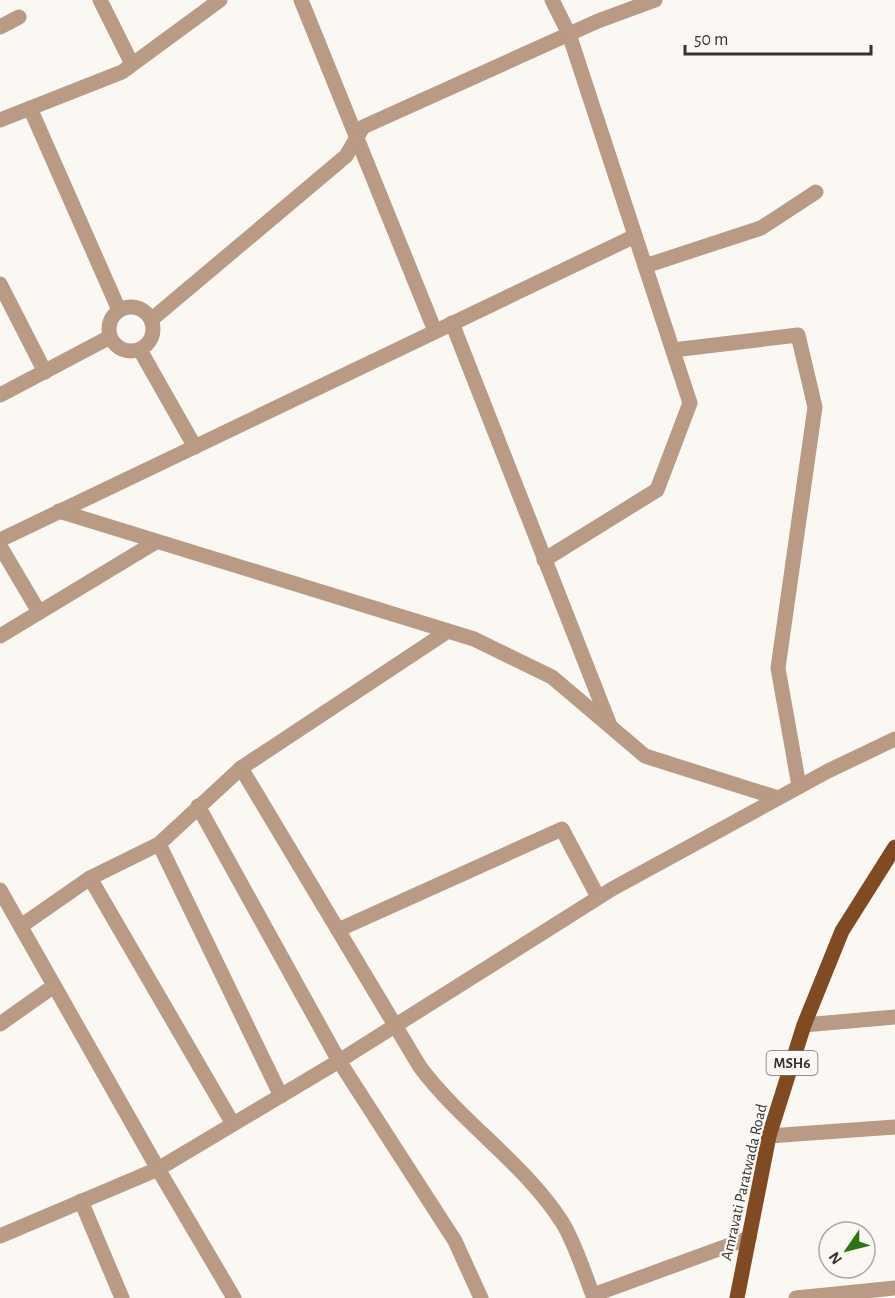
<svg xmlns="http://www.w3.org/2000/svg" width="895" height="1298" viewBox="0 0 895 1298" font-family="'Alegreya Sans',sans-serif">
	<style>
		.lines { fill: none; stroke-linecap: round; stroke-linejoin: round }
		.minor { stroke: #b99a84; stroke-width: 15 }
		.major { stroke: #804b22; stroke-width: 15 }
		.labels { text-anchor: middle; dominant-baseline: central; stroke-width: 4.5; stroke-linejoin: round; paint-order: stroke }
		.shield { fill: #fbf7f3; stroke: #716e6d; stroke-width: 1.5 }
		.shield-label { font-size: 15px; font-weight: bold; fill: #363433 }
		.street-label { font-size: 16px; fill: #363433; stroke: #fbf7f3 }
	</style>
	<rect width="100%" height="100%" fill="#fbf7f3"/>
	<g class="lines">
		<!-- minor -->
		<g class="minor">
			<path d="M100,0L132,64"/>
			<path d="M301,0L435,331"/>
			<path d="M0,27L19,17"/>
			<path d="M30,108L119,310"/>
			<path d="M0,120L122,72L220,0"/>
			<path d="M645,266L761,228L816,192"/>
			<path d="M0,284L45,372"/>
			<circle cx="131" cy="329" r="22"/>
			<path d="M151,320L346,156L363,127L598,21L655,0"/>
			<path d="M452,323L609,723"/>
			<path d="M140,350L195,447"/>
			<path d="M673,350L798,335L815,407L778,668L799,786"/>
			<path d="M0,395L110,337"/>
			<path d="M59,511L474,639L552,677L645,756L778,798"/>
			<path d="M0,540L635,236"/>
			<path d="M0,546L39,612"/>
			<path d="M544,560L657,490L690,403L569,34L552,0"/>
			<path d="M0,636L154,543"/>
			<path d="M241,768L420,1067C462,1123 525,1164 562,1222C576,1245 584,1273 594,1298"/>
			<path d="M198,806L339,1061L455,1241L481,1298"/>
			<path d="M159,844L281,1096"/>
			<path d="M90,878L233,1124"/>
			<path d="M0,890L158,1169L234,1298"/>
			<path d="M21,926L90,878L159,844L241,768L448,631"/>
			<path d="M338,930L562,829L598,897"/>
			<path d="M0,1024L54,986"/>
			<path d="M804,1025L895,1017"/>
			<path d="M769,1136L895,1127"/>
			<path d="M81,1201L122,1298"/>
			<path d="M0,1236L158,1169L339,1061L612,889L828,771L895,739"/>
			<path d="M593,1295L749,1238"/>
			<path d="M796,1298L895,1288"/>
		</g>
		<!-- major -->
		<path class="major" d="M737,1298L769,1136L804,1025L842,931L895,847"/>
	</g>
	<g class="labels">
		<!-- shield labels -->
		<rect class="shield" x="766.5" y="1051" width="51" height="24" rx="4.5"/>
		<g class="shield-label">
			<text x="792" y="1063">MSH6</text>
		</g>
		<!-- street labels -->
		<g class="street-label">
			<text transform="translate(744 1182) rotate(-77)">Amravati Paratwada Road</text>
		</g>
	</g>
	<!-- north arrow -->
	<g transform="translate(847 1250) rotate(235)"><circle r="28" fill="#fbf7f3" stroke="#aca9a6" stroke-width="1.5"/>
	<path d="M0-4.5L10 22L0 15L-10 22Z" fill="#2e7415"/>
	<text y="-9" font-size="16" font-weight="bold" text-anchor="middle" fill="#363433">N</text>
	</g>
	<!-- scale -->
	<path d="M685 45v9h186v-9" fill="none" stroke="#363433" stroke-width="3"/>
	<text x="694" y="45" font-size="18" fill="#363433" stroke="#fbf7f3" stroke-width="4.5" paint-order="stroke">50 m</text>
</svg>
